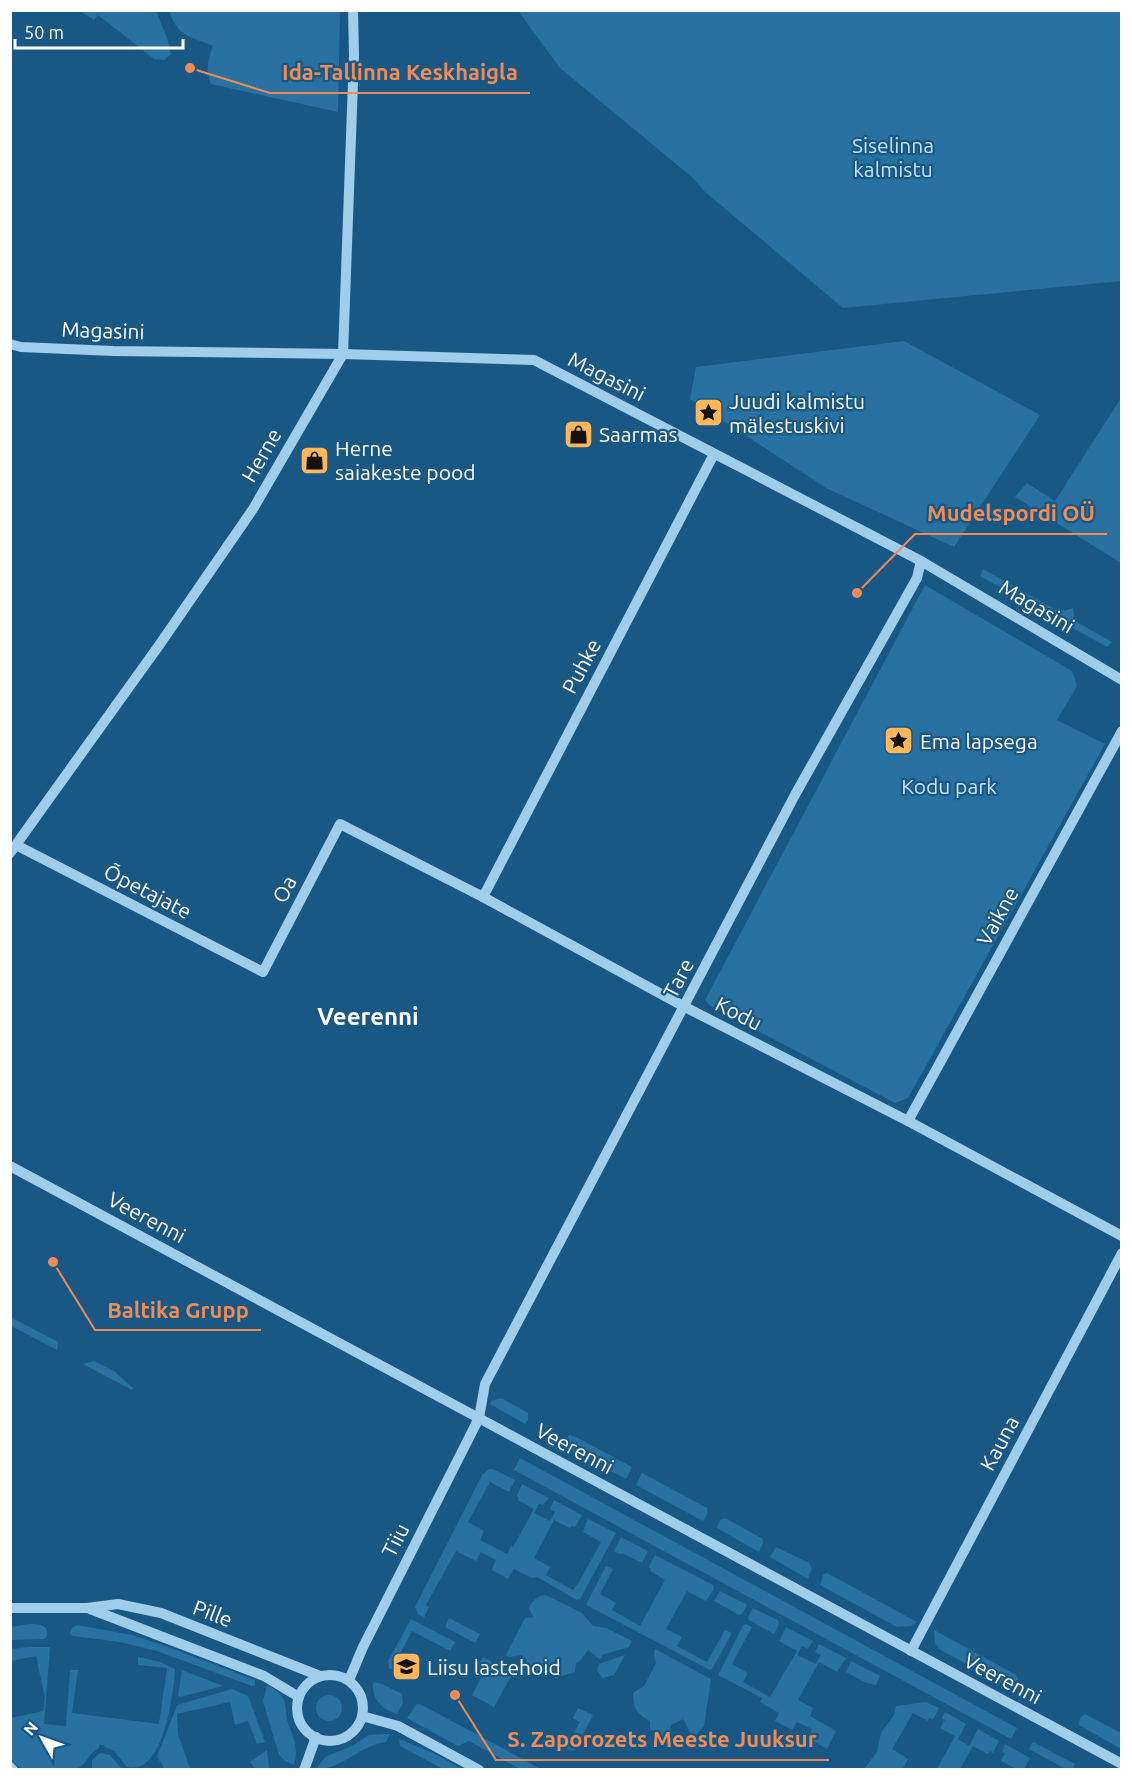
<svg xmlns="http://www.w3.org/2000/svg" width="1132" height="1780" viewBox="0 0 1132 1780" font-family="Ubuntu,sans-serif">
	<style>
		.green { fill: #2871a1 }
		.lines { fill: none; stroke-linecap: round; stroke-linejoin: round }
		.minor { stroke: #9fcdec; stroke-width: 10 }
		.labels { text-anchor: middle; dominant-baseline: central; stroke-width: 4.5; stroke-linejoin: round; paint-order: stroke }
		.park-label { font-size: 21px; fill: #c4e4f9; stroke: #195884 }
		.street-label { font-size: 21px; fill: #fff; stroke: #195884 }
		.poi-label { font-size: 21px; fill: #fff; stroke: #195884; text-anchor: start }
		.quarter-label { font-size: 24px; font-weight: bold; fill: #fff; stroke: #195884 }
		.leader { fill: none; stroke: #ef8b55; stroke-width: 2 }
		.callout-dot { fill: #ef8b55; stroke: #195884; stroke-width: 2 }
		.callout-label { font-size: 22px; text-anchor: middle; font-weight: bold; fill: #ef8b55; stroke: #195884; stroke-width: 4.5; stroke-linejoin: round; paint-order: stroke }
	</style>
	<rect width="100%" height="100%" fill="#195884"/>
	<!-- green -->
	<g class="green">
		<path d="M80,11H156L167,38L171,54L164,60L154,59L98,15L94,20Z"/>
		<path d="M169,11H340L338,112L211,84C205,70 208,60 213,46C188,35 179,38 169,11Z"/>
		<path d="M518,11H1121V281L843,308L704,191L693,178L560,68Z"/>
		<path d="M904,341L1040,415L954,547L826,488L690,399L696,367Z"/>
		<path d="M1121,398L1122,562L1121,563L1015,497L1027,483L1055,501Z"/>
		<path d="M983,569L1060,612L1073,608L1075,621L1112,642L1107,647L980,576Z"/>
		<path d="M925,585L1072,671L1077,686L1057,720L1105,744L908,1098L895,1103L709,1005L705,1000Z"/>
		<path d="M10,1317L58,1342L57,1350L11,1326Z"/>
		<path d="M94,1361L114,1371L133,1388L132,1390L83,1364Z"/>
		<path d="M501,1398L528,1413V1420L525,1424L490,1404L491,1401Z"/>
		<path d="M569,1435L574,1436L632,1467L626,1479L562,1445Z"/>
		<path d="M520,1458L1017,1728L1011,1739L514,1470Z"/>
		<path d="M489,1469H493L515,1480L509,1492L490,1482L468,1522L484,1531L480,1540L507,1554L511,1546L513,1547L534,1509L518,1500L519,1498L517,1496L522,1484L549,1498L543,1505L539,1504L534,1513L550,1521L555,1512L550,1509L554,1500L582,1515L575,1527L572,1526L570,1528L554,1520L534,1558L550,1567L546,1575L573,1590L579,1582L601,1542L583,1532L588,1519L616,1533L580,1599L577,1600L537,1577L532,1578L514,1569L508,1579L492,1570L496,1560L481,1552L476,1561L456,1551L426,1605L429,1607L424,1618L418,1614L415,1607L482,1475Z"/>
		<path d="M642,1473L707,1508L708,1513L703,1521L636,1485Z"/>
		<path d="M725,1518L763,1539V1543L759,1552L717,1528L720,1520Z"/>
		<path d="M621,1537L648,1551L642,1563L622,1553L621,1555L614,1551Z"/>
		<path d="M776,1547L809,1563L812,1569L808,1579L770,1557Z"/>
		<path d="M655,1555L713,1585L714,1589L706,1601L687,1591L666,1629L682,1637L677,1646L707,1662L725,1630L732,1633L712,1669L710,1670L586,1605L606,1566L613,1569L600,1594L616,1603L612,1610L640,1626L665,1580L650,1571L651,1569L649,1567Z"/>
		<path d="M827,1573L917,1622L911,1626L897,1627L820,1585L823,1575Z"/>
		<path d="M720,1591L746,1604L747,1606L742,1614L739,1615L714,1601Z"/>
		<path d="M546,1595L582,1613L593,1626L606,1628L632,1641L629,1647L602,1655V1658L599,1659L588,1650L580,1661L576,1663L575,1672L555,1678L550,1670L538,1674L527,1667V1660L522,1655L509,1657L506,1655L525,1618L533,1617L529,1608C533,1600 537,1596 546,1595Z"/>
		<path d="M753,1608L778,1620L779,1624L774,1634L749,1620L748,1617Z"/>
		<path d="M449,1618L480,1634L475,1643L445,1627Z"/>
		<path d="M411,1619L455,1642L450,1651L412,1631L392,1669L389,1668L388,1661Z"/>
		<path d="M29,1624C38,1624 49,1624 47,1636L44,1639L11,1640V1627Z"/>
		<path d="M746,1624L752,1627L732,1664L748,1673L743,1682L770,1697L797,1651L779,1641L786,1627L813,1641L808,1649L802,1646L797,1655L816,1664L821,1655L815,1652L819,1644L846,1658L837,1672L819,1662L798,1700L813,1708L810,1716L836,1731L827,1749L808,1738L812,1729L797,1722L792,1730L775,1721L779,1713L760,1702L762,1698L718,1675L743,1625Z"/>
		<path d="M77,1625L132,1635L163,1645L255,1680V1685L252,1686L157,1651L120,1642L73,1636L70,1633L72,1628Z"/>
		<path d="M934,1630L1016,1675L1018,1679L1012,1689L939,1649L935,1643Z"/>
		<path d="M28,1647H50L44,1724L66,1726L70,1670H78L72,1713L159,1724L167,1668L138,1665V1657L160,1662L175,1669C174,1693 163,1777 127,1767L114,1751L105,1747L104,1745H99V1748C88,1753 87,1764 77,1769H22L11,1761V1718L43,1711L45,1698L36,1656L11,1661V1649Z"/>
		<path d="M655,1649L711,1679L704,1726L693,1738L683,1719L671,1725L668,1743L661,1740V1735L650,1730V1721C635,1713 634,1708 633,1693L644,1686L656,1663L654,1655Z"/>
		<path d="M625,1655L614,1675L602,1678L597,1670L599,1664Z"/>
		<path d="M483,1657L513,1673L494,1707L472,1695L485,1670L477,1666Z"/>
		<path d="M851,1661L880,1676L876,1685L866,1683L846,1672Z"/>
		<path d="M182,1670L223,1686L180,1697L178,1695Z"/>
		<path d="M373,1682L382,1684L402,1694L403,1703L397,1714C382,1709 371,1699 373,1682Z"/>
		<path d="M267,1685C273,1688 278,1691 282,1697C287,1704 285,1712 287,1719C292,1736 300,1748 294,1765L285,1761L279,1755L263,1701Z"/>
		<path d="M232,1689L248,1696L265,1742L257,1744L248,1721L235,1725L230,1702L177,1714L178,1734L190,1769H165L157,1757L177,1705Z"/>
		<circle cx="329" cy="1708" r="13"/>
		<path d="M926,1702L939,1708L933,1719L929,1718L928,1721L913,1713L892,1749L908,1759L903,1768L906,1769H864L877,1752L881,1733L894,1715L896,1706Z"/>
		<path d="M417,1704H420L541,1769H520L469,1741L458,1746L407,1718Z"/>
		<path d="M578,1708L593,1715L574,1751L566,1748L580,1722L573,1718Z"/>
		<path d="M945,1712L966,1724L958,1739L969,1746L978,1729L999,1741L993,1753L990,1751L988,1754L973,1746L960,1769H937L955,1736L940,1728L945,1720L942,1718Z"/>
		<path d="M1085,1714L1121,1733V1749L1079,1725L1080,1718Z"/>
		<path d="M384,1734H390L386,1742C360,1745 342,1770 316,1769L325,1757L352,1746L369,1735Z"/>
		<path d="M399,1739L433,1753L462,1769H443L400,1746Z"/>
		<path d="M1033,1742L1075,1764L1072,1769H1066L1029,1749Z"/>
		<path d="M1005,1744L1030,1758L1024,1769H1016L1001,1761L1005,1753L1002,1752Z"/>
		<path d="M267,1750L269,1769H255L250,1762Z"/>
		<path d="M100,1753L110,1755L122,1769H92V1760Z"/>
	</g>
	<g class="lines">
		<!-- minor -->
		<g class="minor">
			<path d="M10,344L21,347L113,351L343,354L534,360L921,561L1122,680"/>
			<path d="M16,845L263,972L340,824L483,897L685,1007L908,1121L1122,1236"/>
			<path d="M10,853L160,644L253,509L343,354L354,55L353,10"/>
			<path d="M483,897L714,454"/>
			<path d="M908,1121L1122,731"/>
			<path d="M10,1166L1122,1764"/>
			<path d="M10,1608H87L118,1604L161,1613L320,1676"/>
			<path d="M90,1609L264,1676L299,1697"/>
			<path d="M911,1651L1122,1253"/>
			<circle cx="330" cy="1708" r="33"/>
			<path d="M349,1680L363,1647L479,1418L485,1384L796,793L917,578L921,561"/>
			<path d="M362,1716L398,1726L479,1770"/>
			<path d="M10,1767L13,1770"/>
			<path d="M304,1770L316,1737"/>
		</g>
	</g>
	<!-- icons -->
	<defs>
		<symbol id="sight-square" viewBox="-11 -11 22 22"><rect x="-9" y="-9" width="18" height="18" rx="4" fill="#ffb75a" stroke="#195884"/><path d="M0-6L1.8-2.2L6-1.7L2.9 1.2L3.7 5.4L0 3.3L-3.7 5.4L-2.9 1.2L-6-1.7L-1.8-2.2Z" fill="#111"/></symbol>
		<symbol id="shop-square" viewBox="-11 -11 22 22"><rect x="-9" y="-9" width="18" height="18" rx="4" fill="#ffb75a" stroke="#195884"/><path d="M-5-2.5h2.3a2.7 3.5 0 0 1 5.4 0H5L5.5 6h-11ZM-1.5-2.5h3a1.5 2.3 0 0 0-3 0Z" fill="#111"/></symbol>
		<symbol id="school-square" viewBox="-11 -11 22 22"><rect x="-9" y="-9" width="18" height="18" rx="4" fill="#ffb75a" stroke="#195884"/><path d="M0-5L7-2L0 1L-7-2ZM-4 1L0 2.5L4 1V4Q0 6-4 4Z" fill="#111"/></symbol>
	</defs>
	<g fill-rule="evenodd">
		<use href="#sight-square" x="692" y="396" width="33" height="33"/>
		<use href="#shop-square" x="562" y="418" width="33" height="33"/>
		<use href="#shop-square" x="298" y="444" width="33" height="33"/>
		<use href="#sight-square" x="882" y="724" width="33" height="33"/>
		<use href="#school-square" x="390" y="1650" width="33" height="33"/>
	</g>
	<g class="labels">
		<!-- park labels -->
		<g class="park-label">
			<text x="893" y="145">Siselinna<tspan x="893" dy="24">kalmistu</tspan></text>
			<text x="949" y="786">Kodu park</text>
		</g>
		<!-- street labels -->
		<g class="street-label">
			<text transform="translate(103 330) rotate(2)">Magasini</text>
			<text transform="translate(607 376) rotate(27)">Magasini</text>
			<text transform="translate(261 455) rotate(-60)">Herne</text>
			<text transform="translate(1037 606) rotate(31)">Magasini</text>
			<text transform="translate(581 666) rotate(-62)">Puhke</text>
			<text transform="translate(284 889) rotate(-62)">Oa</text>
			<text transform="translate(148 891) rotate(27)">Õpetajate</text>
			<text transform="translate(997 916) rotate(-61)">Vaikne</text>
			<text transform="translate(678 978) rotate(-62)">Tare</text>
			<text transform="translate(739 1013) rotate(27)">Kodu</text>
			<text transform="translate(147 1217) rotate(28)">Veerenni</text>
			<text transform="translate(999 1443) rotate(-62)">Kauna</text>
			<text transform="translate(575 1448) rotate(28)">Veerenni</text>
			<text transform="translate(395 1540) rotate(-63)">Tiiu</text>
			<text transform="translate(213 1613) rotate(21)">Pille</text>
			<text transform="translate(1003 1678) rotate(28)">Veerenni</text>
		</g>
		<!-- poi labels -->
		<g class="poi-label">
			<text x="729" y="401">Juudi kalmistu<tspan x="729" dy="24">mälestuskivi</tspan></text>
			<text x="599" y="434">Saarmas</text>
			<text x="335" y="448">Herne<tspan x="335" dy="24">saiakeste pood</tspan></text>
			<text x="920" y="741">Ema lapsega</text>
			<text x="427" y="1667">Liisu lastehoid</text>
		</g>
		<!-- quarter labels -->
		<g class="quarter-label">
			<text x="368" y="1016">Veerenni</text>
		</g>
	</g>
	<!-- callouts -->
	<path class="leader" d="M190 68L270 93H530M857 593L915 534H1107M53 1262L95 1330H261M455 1695L496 1760H829"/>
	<g class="callout-dot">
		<circle cx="190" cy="68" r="6"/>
		<circle cx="857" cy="593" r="6"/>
		<circle cx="53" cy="1262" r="6"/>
		<circle cx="455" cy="1695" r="6"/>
	</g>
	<g class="callout-label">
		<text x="400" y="80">Ida-Tallinna Keskhaigla</text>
		<text x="1011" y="521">Mudelspordi OÜ</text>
		<text x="178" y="1318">Baltika Grupp</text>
		<text x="662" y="1747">S. Zaporozets Meeste Juuksur</text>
	</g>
	<!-- border -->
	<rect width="1132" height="1780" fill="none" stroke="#ffffff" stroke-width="24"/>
	<!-- north arrow -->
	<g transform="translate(42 1738) rotate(310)" stroke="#195884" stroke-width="4.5" paint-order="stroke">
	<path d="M0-4.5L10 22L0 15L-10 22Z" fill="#ffffff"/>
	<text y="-9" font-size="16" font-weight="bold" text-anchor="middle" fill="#ffffff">N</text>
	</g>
	<!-- scale -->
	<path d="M15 39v9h168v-9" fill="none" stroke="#ffffff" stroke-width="3"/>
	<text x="24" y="39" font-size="18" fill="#ffffff" stroke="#195884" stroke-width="4.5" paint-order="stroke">50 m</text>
</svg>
